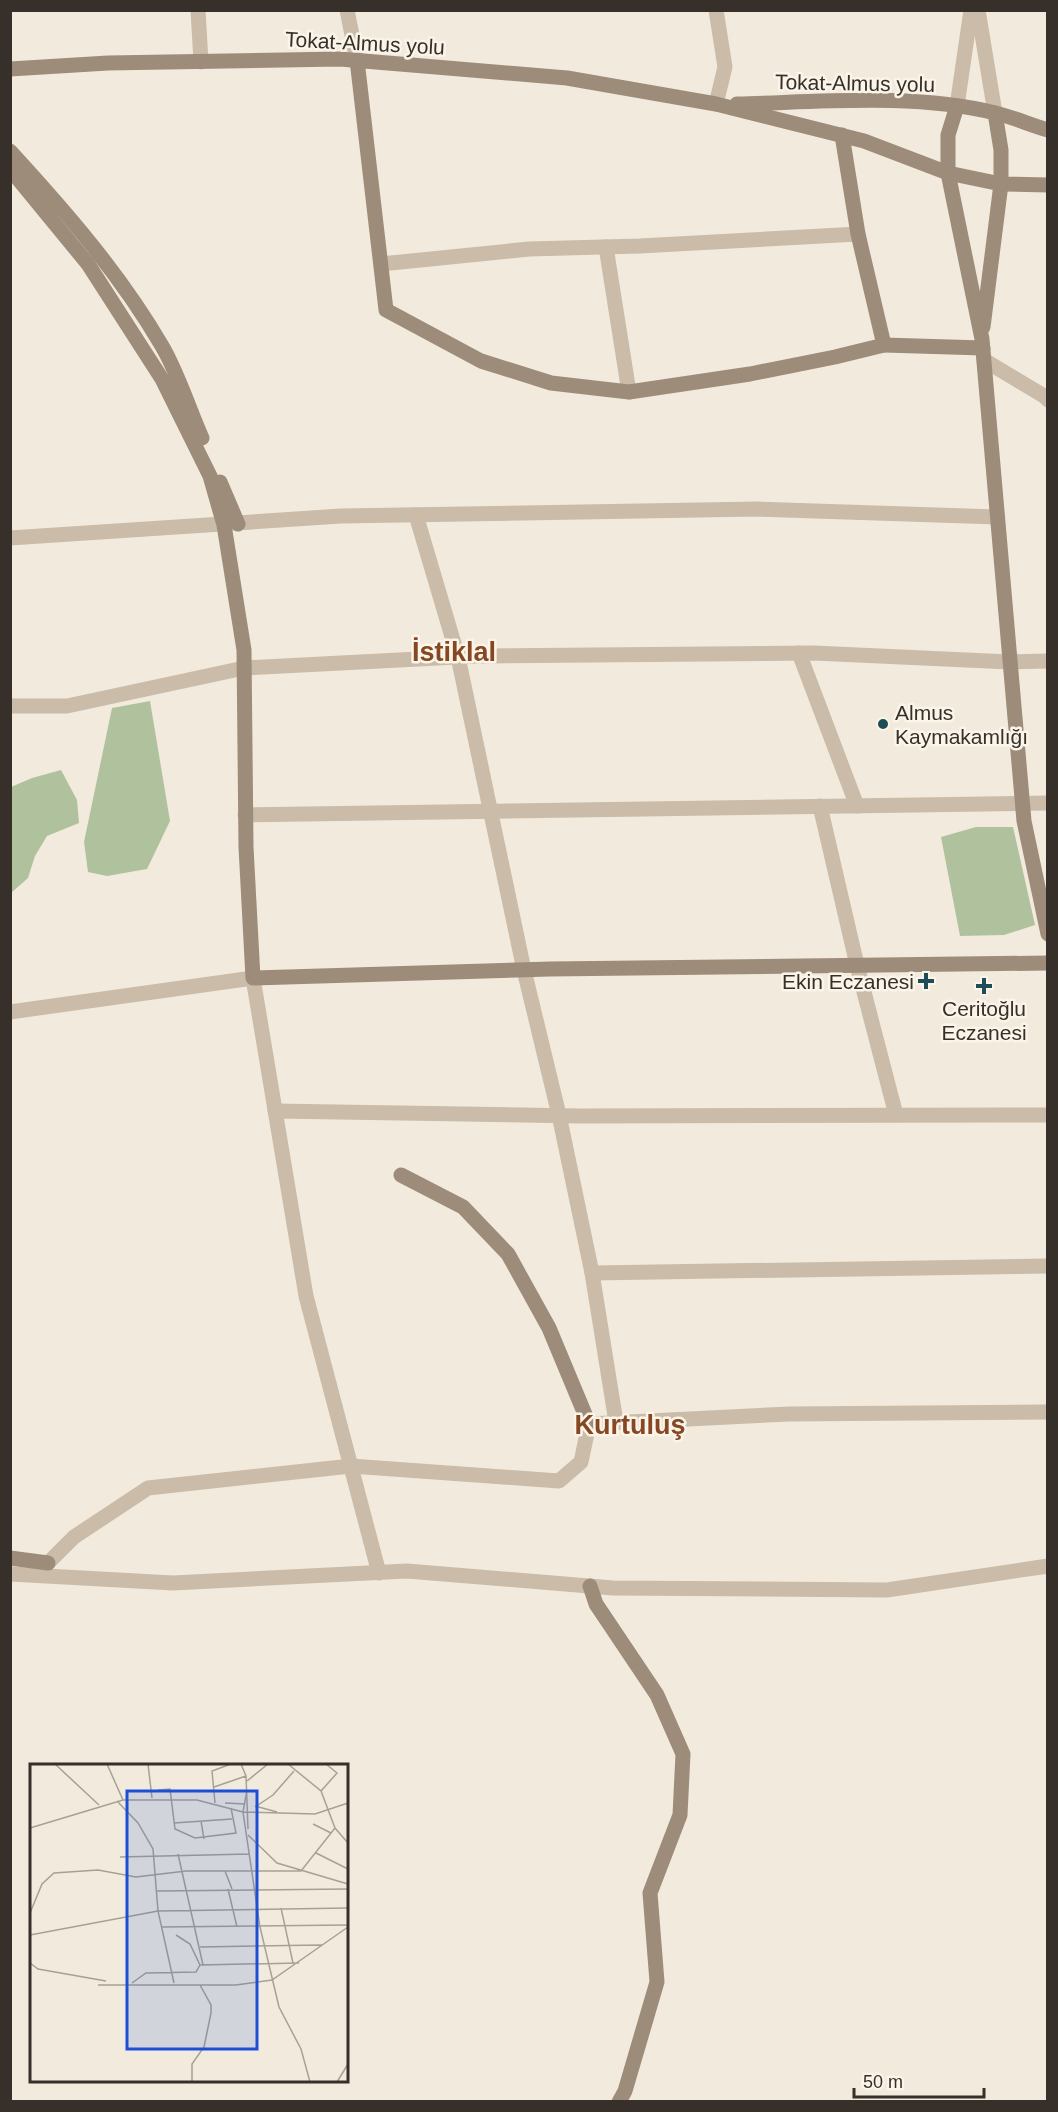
<svg xmlns="http://www.w3.org/2000/svg" width="1058" height="2112" viewBox="0 0 1058 2112" font-family="Helvetica,sans-serif">
	<style>
		.green { fill: #b0c19d }
		.lines { fill: none; stroke-linecap: round; stroke-linejoin: round }
		.street { stroke: #cabca9; stroke-width: 15 }
		.secondary { stroke: #9e8c7a; stroke-width: 15 }
		.poi-dot { fill: #1e4d58; stroke: #faf4e9; stroke-width: 2 }
		.labels { text-anchor: middle; dominant-baseline: central; stroke-width: 5; stroke-linejoin: round; paint-order: stroke }
		.street-label { font-size: 21px; fill: #372f29; stroke: #faf4e9 }
		.poi-label { font-size: 21px; fill: #372f29; stroke: #faf4e9; text-anchor: start }
		.district-label { font-size: 27px; font-weight: bold; fill: #864722; stroke: #faf4e9 }
		.inset-road { fill: none; stroke: #a7a095; stroke-width: 1.5 }
		.view { fill: #1d4ed8; fill-opacity: 0.15; stroke: #1d4ed8; stroke-width: 3 }
		.inset-edge { fill: none; stroke: #372f29; stroke-width: 3 }
	</style>
	<rect width="100%" height="100%" fill="#f2ebdd"/>
	<!-- green -->
	<g class="green">
		<path d="M150,701L170,821L147,869L107,876L88,872L84,842L112,708Z"/>
		<path d="M61,770L77,800L79,823L47,836L35,856L28,878L11,893V787L32,778Z"/>
		<path d="M976,827H1013L1035,925L1004,935L960,936L941,837Z"/>
	</g>
	<g class="lines">
		<!-- street -->
		<g class="street">
			<path d="M198,10L201,62"/>
			<path d="M347,10L357,60"/>
			<path d="M978,10L995,113"/>
			<path d="M716,104L725,67L716,10"/>
			<path d="M957,106L971,10"/>
			<path d="M606,247L629,392"/>
			<path d="M381,264L529,249L640,246L858,234"/>
			<path d="M984,360L1044,396L1048,400"/>
			<path d="M416,515L458,657L524,970L559,1115L592,1273L616,1422"/>
			<path d="M10,538L341,516L757,509L997,517"/>
			<path d="M799,653L857,806"/>
			<path d="M10,706H67L244,668L476,656L814,653L1010,662L1048,661"/>
			<path d="M820,806L857,965L896,1115"/>
			<path d="M245,815L1048,803"/>
			<path d="M10,1012L253,978L306,1296L379,1573"/>
			<path d="M275,1111L580,1116L1048,1115"/>
			<path d="M592,1273L1048,1266"/>
			<path d="M10,1574L173,1583L407,1571L613,1588L887,1590L1048,1566"/>
			<path d="M36,1575L74,1537L148,1488L351,1466L559,1481L581,1462L589,1424L789,1414L1048,1412"/>
		</g>
		<!-- secondary -->
		<g class="secondary">
			<path d="M357,60L386,310L481,361L551,383L629,392L750,374L835,357L884,345L858,234L842,135"/>
			<path d="M10,69L108,63L340,59L567,78L716,104L864,141L948,173L1001,184L1048,185"/>
			<path d="M737,104C819,102 915,93 995,113C1013,117 1030,125 1048,130"/>
			<path d="M957,106L948,135V173L982,339L1024,821L1048,934"/>
			<path d="M10,151C66,212 120,274 162,346C178,373 189,409 202,438"/>
			<path d="M10,169L88,264L162,379L210,476L224,525L244,650L246,847L253,978L550,969L1048,963"/>
			<path d="M983,327L1001,184V150L995,113"/>
			<path d="M884,345L983,348"/>
			<path d="M220,482L238,524"/>
			<path d="M401,1175L463,1207L508,1254L549,1328L589,1424"/>
			<path d="M10,1558L48,1563"/>
			<path d="M590,1586L596,1604L657,1695L683,1754L680,1815L650,1893L657,1982L625,2091L619,2102"/>
		</g>
	</g>
	<!-- markers -->
	<g class="poi-dot">
		<circle cx="883" cy="724" r="6"/>
		<path d="M923 972h6v6h6v6h-6v6h-6v-6h-6v-6h6z"/>
		<path d="M981 977h6v6h6v6h-6v6h-6v-6h-6v-6h6z"/>
	</g>
	<g class="labels">
		<!-- street labels -->
		<g class="street-label">
			<text transform="translate(365 43) rotate(3)">Tokat-Almus yolu</text>
			<text transform="translate(855 83) rotate(1)">Tokat-Almus yolu</text>
		</g>
		<!-- poi labels -->
		<g class="poi-label">
			<text x="895" y="712">Almus<tspan x="895" dy="24">Kaymakamlığı</tspan></text>
			<text x="914" y="981" text-anchor="end">Ekin Eczanesi</text>
			<text x="984" y="1008" text-anchor="middle">Ceritoğlu<tspan x="984" dy="24">Eczanesi</tspan></text>
		</g>
		<!-- district labels -->
		<g class="district-label">
			<text x="454" y="652">İstiklal</text>
			<text x="630" y="1425">Kurtuluş</text>
		</g>
	</g>
	<!-- overview -->
	<g transform="translate(30 1764)">
		<rect width="318" height="318" fill="#f2ebdd"/>
		<path class="inset-road" d="M25,0L69,41M77,0L93,36M118,0L122,34M211,0L216,12L218,65M258,0L291,27L305,64L318,79M217,17L238,0M184,23L216,12M128,26L140,25L145,65L165,74L206,69L201,44M217,26L213,48L230,163L249,243L271,285L280,318M291,27L307,9L296,0M87,37L108,59L123,85L128,147L144,219M185,39L182,7L201,0M195,39L215,40M225,42L247,48M225,43L243,31L264,7M213,48L285,50L318,39M171,57L174,75M144,59L202,55M283,60L301,69M0,64L93,36H167L213,48M218,71L247,99L318,120M286,89L318,105M148,90L173,201M90,93L219,90M195,107L202,125M198,125L207,163M127,127L318,125M251,144L263,199M0,149L12,120L24,109L68,106L106,113L156,107H271L305,64M131,163L318,161M0,171L128,147L318,144M146,171L160,180L170,201M170,183L292,181M0,199L8,205L76,217M102,219L116,209L166,208L170,201L269,199M68,221H206L242,216L318,163M162,318V300L174,283L181,249V241L170,221M307,318L318,300"/>
		<path class="view" d="M97,27H227V285H97Z"/>
		<rect width="318" height="318" class="inset-edge"/>
	</g>
	<!-- border -->
	<rect width="1058" height="2112" fill="none" stroke="#372f29" stroke-width="24"/>
	<!-- scale -->
	<path d="M854 2088v9h130v-9" fill="none" stroke="#372f29" stroke-width="3"/>
	<text x="863" y="2088" font-size="18" fill="#372f29" stroke="#faf4e9" stroke-width="4.5" paint-order="stroke">50 m</text>
</svg>
